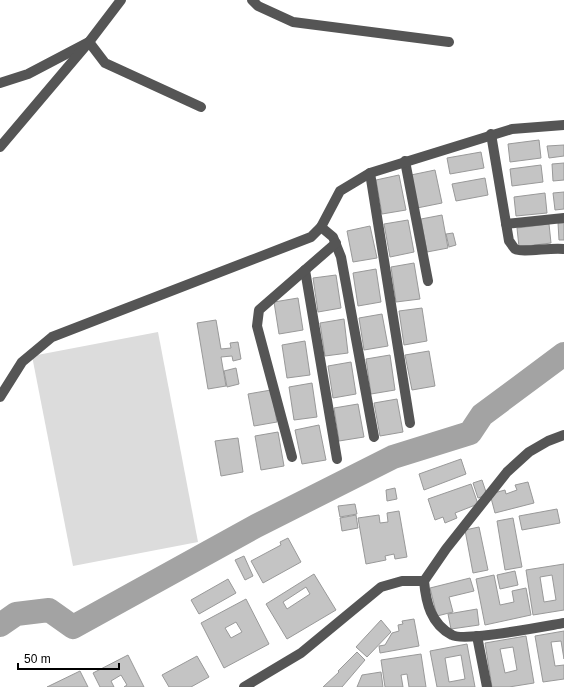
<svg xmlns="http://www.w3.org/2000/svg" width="564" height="687" viewBox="0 0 564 687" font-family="Helvetica,sans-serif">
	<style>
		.green { fill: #dcdcdc }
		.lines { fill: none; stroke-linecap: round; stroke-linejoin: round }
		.river { stroke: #a3a3a3; stroke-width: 24 }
		.building { fill: #c4c4c4; stroke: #999; fill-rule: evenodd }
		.minor { stroke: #555; stroke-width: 10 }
	</style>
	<rect width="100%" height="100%" fill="#fff"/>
	<!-- green -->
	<path class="green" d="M158,332L198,542L73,566L32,356Z"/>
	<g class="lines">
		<!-- river -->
		<path class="river" d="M0,625L16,614L49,610L73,627L256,526L393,457L470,433L482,415L564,354"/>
	</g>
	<!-- building -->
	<g class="building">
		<path d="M539,140L541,158L510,162L508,144Z"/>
		<path d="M564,145V156L549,158L547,146Z"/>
		<path d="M481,152L484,168L450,174L447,158Z"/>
		<path d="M564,163V180L553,181L552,164Z"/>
		<path d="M541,165L543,182L512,186L510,169Z"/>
		<path d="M435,170L442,203L417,208L411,175Z"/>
		<path d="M399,175L406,210L382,214L376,180Z"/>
		<path d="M485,178L488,195L456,201L452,184Z"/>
		<path d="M564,192V209L555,210L553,193Z"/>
		<path d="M545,193L547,213L516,216L514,197Z"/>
		<path d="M442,215L448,248L427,252L421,219Z"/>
		<path d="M408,220L414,252L390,257L384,224Z"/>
		<path d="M558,223H564V240H559Z"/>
		<path d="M549,224L551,243L519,247L517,228Z"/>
		<path d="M370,226L377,258L353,262L347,231Z"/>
		<path d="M453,233L456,245L449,247L446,234Z"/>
		<path d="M414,263L420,299L396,302L391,267Z"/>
		<path d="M376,269L381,302L358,306L353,273Z"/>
		<path d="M336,275L341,308L318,312L313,278Z"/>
		<path d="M298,298L303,330L279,334L274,302Z"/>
		<path d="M422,308L427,341L404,345L399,311Z"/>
		<path d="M382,314L388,346L364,350L359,318Z"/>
		<path d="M344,319L348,353L325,356L320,323Z"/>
		<path d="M216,320L221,349L231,348L230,343L238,342L241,359L233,361L232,356L221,357L226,386L208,389L197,323Z"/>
		<path d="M305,341L310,375L287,378L282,345Z"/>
		<path d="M429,351L435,386L412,390L405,355Z"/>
		<path d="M390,355L395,390L371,394L366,359Z"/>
		<path d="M351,362L356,394L333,398L328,366Z"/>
		<path d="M236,368L239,384L227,387L224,371Z"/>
		<path d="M312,383L317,417L294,420L289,387Z"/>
		<path d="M271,390L277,422L254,426L248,394Z"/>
		<path d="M397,399L403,432L380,436L374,403Z"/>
		<path d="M358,404L364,437L339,441L334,408Z"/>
		<path d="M319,425L326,460L302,464L295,430Z"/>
		<path d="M278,432L284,466L261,470L255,436Z"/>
		<path d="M238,438L243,472L221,476L215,441Z"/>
		<path d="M461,459L466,474L424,490L419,474Z"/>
		<path d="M482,480L487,495L478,498L473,483Z"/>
		<path d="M528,482L534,503L495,513L490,494L505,490L506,494L517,490L515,485Z"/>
		<path d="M471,484L478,504L455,513L457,518L445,523L443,517L435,520L428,499Z"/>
		<path d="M395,488L397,499L387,501L386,490Z"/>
		<path d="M355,504L357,514L340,517L338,506Z"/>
		<path d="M557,509L560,523L522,530L519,516Z"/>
		<path d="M399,511L407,557L395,559L394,554L385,556L386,560L366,564L358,518L379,515L380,523L388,522L387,513Z"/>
		<path d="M356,515L358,528L342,531L340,518Z"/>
		<path d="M513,518L522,567L505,570L497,521Z"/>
		<path d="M479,527L488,570L473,573L465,530Z"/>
		<path d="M288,538L301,562L263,583L251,561L281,545L280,542Z"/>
		<path d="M244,556L253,576L245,580L235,560Z"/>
		<path d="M564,564V610L533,615L526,570ZM552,575L556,600L544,602L540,577Z"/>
		<path d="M515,571L518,585L500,589L497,575Z"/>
		<path d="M314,574L336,610L287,639L266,604ZM306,587L310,594L287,609L283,602Z"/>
		<path d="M494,575L500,605L514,602L512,591L526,588L531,615L485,625L476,579Z"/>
		<path d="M470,578L474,591L449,597L453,612L437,616L430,588Z"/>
		<path d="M228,579L236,593L199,614L191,600Z"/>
		<path d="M246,599L269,644L224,668L201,623ZM236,622L242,632L231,638L225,628Z"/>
		<path d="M477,609L479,625L451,629L448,614Z"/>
		<path d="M414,619L419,646L380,653L379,646L385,645L392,633L399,631L398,625L403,624L402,621Z"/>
		<path d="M381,620L391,632L367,657L356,647Z"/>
		<path d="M564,631V659L561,641L551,642L555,666L564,665V679L543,682L535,636Z"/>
		<path d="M526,636L534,683L509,687H492L485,643ZM513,647L517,670L505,673L500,649Z"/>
		<path d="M467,644L475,687H437L430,651ZM461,655L465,679L449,682L445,658Z"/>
		<path d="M357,652L365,660L342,687H323L339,672L338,671Z"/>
		<path d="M421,654L426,687H409L407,674L401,675L403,687H385L381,660Z"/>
		<path d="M128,655L144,687H124L127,685L121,675L111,681L114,687H100L93,673Z"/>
		<path d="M197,656L209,677L191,687H169L162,675Z"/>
		<path d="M80,671L88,687H47Z"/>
		<path d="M381,672L383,687H357L362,675Z"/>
	</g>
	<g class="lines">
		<!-- minor -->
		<g class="minor">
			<path d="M252,0L258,6L293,22L449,42"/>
			<path d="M0,83L28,74L89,42L105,63L201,107"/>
			<path d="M491,134L509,241C511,243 513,247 515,249C522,253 552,247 564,249"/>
			<path d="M0,147L89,42L121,0"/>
			<path d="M405,161L428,281"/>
			<path d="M370,173L410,423"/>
			<path d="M506,224L564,218"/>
			<path d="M321,227L333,237L341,257L374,437"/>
			<path d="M305,270L337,459"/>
			<path d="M0,397L22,362L52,337L311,237L321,227L340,191L370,173L512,129L564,125"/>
			<path d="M564,435L548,441L529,452L507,472L446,549L424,581C426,603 431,624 452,635C464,642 546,626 564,623"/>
			<path d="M292,457L257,326L259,310L336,243"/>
			<path d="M477,636L487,687"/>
			<path d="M244,687L301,653L381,587L402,581H424"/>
		</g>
	</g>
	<!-- scale -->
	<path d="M18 663v6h101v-6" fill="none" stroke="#000000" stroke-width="2"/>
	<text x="24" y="663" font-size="12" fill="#000000" stroke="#ffffff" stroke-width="3" paint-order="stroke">50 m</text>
</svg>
